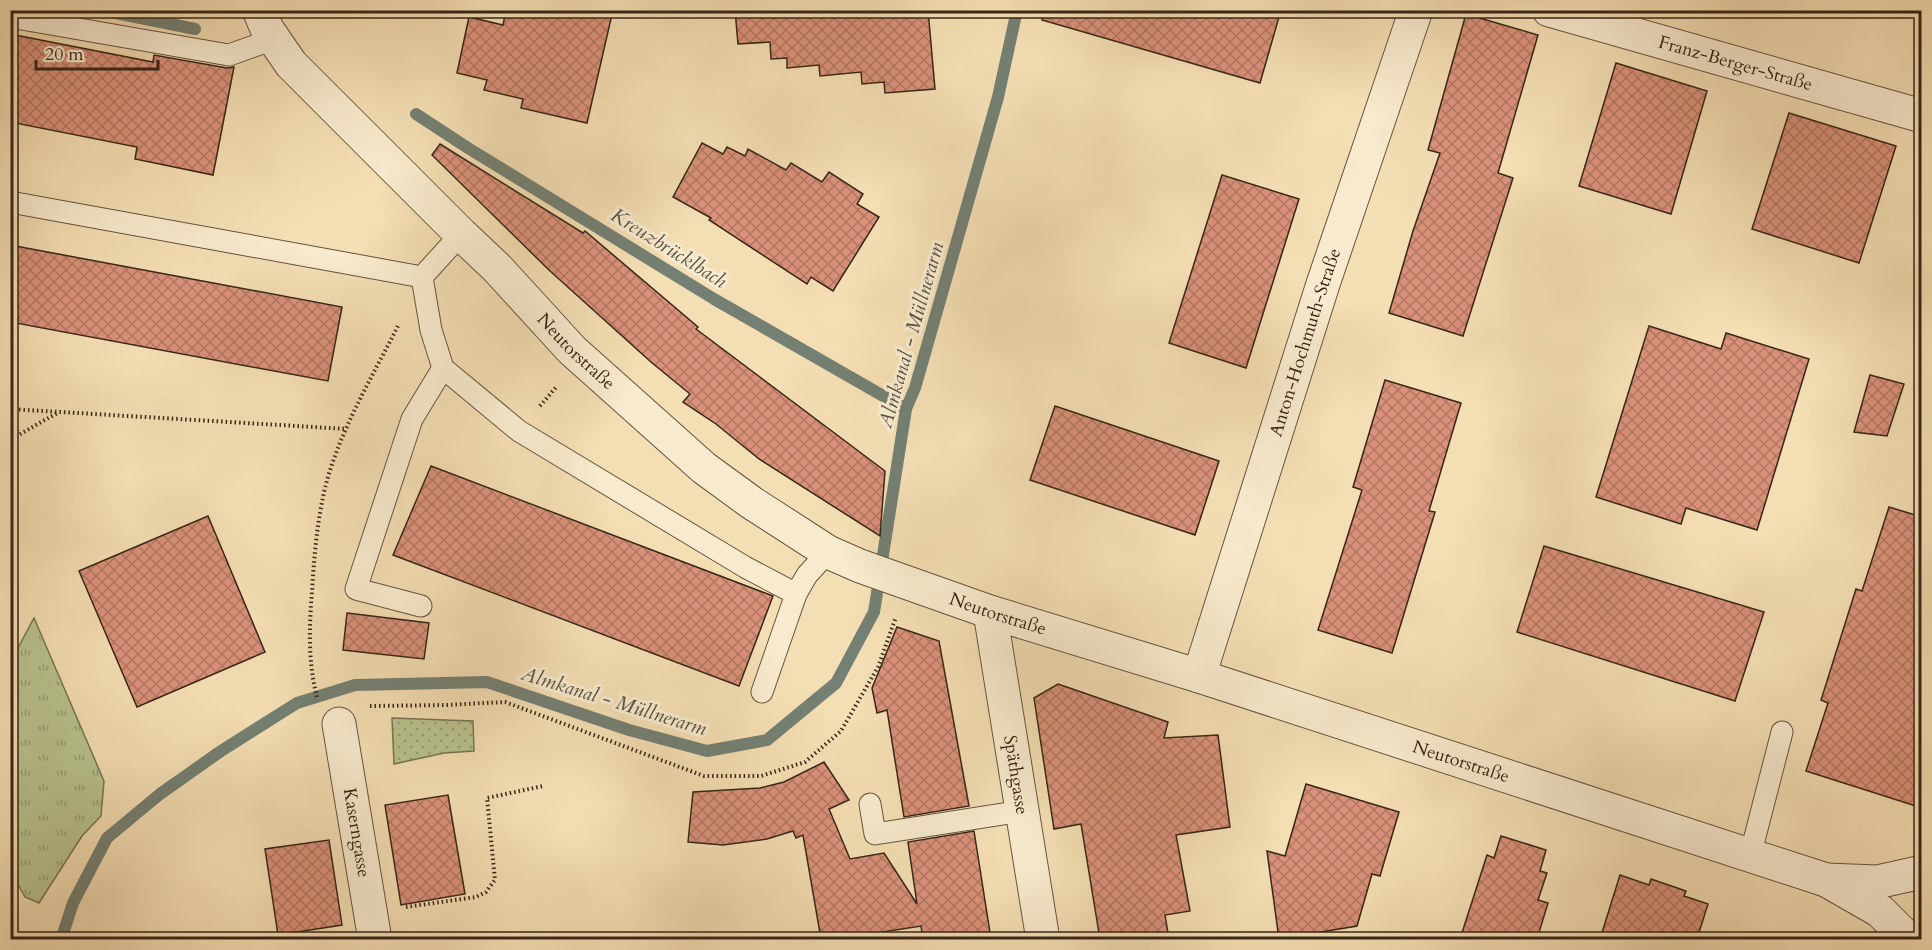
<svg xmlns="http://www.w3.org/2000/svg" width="1932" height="950" viewBox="0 0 1932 950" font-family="Cardo,serif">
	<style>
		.grass { fill: url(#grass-tufts); stroke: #787454; stroke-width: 1.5 }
		.garden { fill: url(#garden-dots); stroke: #787454; stroke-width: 1.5 }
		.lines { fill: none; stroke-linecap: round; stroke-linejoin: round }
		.stream { stroke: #748073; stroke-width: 12 }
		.building { fill: url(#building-cross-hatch); stroke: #372618; stroke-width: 1.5 }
		.service-casing { stroke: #66543f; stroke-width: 23 }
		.minor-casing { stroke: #66543f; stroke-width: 35 }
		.tertiary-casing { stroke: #66543f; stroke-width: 35 }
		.path { stroke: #372618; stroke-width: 4; stroke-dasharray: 1.5 3; stroke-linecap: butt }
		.service { stroke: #f8eace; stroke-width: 21 }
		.minor { stroke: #f8eace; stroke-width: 33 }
		.tertiary { stroke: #f8eace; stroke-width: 33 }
		.labels { text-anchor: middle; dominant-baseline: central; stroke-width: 6; stroke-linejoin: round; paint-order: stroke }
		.street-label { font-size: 18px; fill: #372618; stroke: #f8eace }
		.water-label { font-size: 20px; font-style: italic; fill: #555345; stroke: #f8eace }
	</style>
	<defs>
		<pattern id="grass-tufts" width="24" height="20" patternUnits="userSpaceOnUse" patternTransform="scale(1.5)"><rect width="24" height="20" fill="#b8c28f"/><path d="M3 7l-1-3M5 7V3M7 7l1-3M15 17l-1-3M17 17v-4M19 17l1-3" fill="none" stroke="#969d74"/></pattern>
		<pattern id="garden-dots" width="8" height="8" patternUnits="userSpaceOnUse" patternTransform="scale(1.5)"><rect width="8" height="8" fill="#b8c28f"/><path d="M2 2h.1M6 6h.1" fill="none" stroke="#969d74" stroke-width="1.8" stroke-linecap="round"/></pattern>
		<pattern id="building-cross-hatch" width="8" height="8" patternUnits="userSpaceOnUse" patternTransform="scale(1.5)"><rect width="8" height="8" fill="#da9179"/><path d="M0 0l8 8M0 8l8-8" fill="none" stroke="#b27662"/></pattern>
	</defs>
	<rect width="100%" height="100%" fill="#f4deb3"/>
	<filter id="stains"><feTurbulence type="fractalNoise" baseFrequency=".00333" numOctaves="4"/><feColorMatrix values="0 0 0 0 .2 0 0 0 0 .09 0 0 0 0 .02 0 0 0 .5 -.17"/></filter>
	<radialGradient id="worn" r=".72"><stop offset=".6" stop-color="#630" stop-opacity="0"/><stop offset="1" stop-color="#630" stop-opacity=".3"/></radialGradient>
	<!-- grass -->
	<path class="grass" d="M34,618L104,781L101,816L82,836L39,903L25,897L10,870L11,661Z"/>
	<!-- garden -->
	<path class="garden" d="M392,718L473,721L474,751L444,753L394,764Z"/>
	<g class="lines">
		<!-- stream -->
		<g class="stream">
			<path d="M101,10L195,29"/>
			<path d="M416,114L468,148L714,299L906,409"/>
			<path d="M61,940L73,903L107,838L160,794L221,751L297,703L355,685L487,682L629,730L707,751L767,740L836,683L874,612L906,409L915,388L998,97L1017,10"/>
		</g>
	</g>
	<!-- building -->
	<g class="building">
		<path d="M506,10L540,18L542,10H613L587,123L521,108L523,99L484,90L487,80L457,73L469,17L503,25Z"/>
		<path d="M735,10H928L935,89L885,93L884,82L862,84L861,72L820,76L819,65L787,68V58L771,59L770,42L738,44Z"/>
		<path d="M1043,10H1281L1260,83L1042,20Z"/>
		<path d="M1466,14L1538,35L1498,173L1513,178L1463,336L1389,313L1413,231L1440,153L1428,150Z"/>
		<path d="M10,34L153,62L154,55L227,68L234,67L213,175L135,159L137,147L10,122Z"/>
		<path d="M1616,63L1707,91L1671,214L1579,186Z"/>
		<path d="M1789,113L1896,146L1859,263L1752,229Z"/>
		<path d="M702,143L723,154L727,147L745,156L748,149L786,170L791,163L822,182L829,172L863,194L857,204L879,217L833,291L811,277L807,284L709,220L711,218L673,197Z"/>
		<path d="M440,144L583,233L585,231L698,327L696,329L885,471L880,536L759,459L716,424L683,402L690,394L651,362L550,271L432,155Z"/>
		<path d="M1222,175L1299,199L1246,368L1169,343Z"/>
		<path d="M10,245L342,307L328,381L10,322Z"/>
		<path d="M1649,326L1721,349L1726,333L1809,359L1757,530L1686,508L1681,524L1596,497Z"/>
		<path d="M1870,375L1904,384L1887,436L1854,432Z"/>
		<path d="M1385,380L1461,403L1429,511L1435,512L1392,653L1318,630L1362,490L1353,487Z"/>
		<path d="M1055,406L1219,461L1195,535L1030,480Z"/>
		<path d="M431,466L773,596L739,686L393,555Z"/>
		<path d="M1889,507L1922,517V808L1806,771L1828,703L1821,700L1856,589L1862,591Z"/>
		<path d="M208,516L265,652L137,707L79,571Z"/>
		<path d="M1544,546L1764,612L1735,701L1517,632Z"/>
		<path d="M347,613L429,623L424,659L343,650Z"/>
		<path d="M897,627L939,641L969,806L904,817L887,710L877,713L872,688Z"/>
		<path d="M1058,684L1168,722L1164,738L1218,735L1230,827L1176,835L1190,911L1165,915L1169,939H1100L1081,824L1054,829L1034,698Z"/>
		<path d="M824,762L849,800L829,809L850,859L884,853L917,904L908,842L974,831L991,939H923L921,926L837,939H821L803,835L796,838L793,831L767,839L723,845L688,842L693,792L760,788L784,782Z"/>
		<path d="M1306,784L1399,812L1380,876L1372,874L1357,926L1279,939L1267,851L1285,856Z"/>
		<path d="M448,795L465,894L401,905L385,805Z"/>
		<path d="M1501,836L1546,850L1540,871L1547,873L1538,900L1548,903L1537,939H1460L1487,855L1494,858Z"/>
		<path d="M329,840L342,925L278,935L265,849Z"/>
		<path d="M1620,875L1649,885L1651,879L1686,891L1684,896L1708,904L1697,939H1600Z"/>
	</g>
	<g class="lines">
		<defs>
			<g id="service">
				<path d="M10,17L229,55L274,39"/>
				<path d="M10,202L422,277"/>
				<path d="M461,234L422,277L431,330L443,368L519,431L745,567L796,594L807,575L828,552"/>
				<path d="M421,606L356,589L412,419L443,368"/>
				<path d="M762,692L796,594"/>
				<path d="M870,804L875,834L1022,811"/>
				<path d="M1750,856L1782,732"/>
			</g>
			<g id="minor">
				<path id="s1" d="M1549,10L1922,116"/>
				<path id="s2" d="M990,612L1043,940"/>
				<path id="s3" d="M1199,676L1323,284L1416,10"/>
				<path id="s4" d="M339,724L375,940"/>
				<path d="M1826,880L1877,882L1922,872"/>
			</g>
			<g id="tertiary">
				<path id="s5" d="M259,10L267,29L291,64L461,234L497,268L572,350L704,468L752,503L828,552L860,566L990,612L1199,676L1826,880L1880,911L1909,940"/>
			</g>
		</defs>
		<!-- service casing -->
		<use href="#service" class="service-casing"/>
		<!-- minor casing -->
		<use href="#minor" class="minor-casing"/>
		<!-- tertiary casing -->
		<use href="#tertiary" class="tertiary-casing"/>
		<!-- path -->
		<g class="path">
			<path d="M540,406L557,386"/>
			<path d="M10,409L347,429"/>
			<path d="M10,443L15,437L59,412"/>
			<path d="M317,697C308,663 309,627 312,592C314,558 317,522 325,488C339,432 372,377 398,326"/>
			<path d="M370,706L446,705L505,702L704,776H761L805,762L841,731L878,667L896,617"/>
			<path d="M406,907L476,897L486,892L495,880L487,798L543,786"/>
		</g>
		<!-- service -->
		<use href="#service" class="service"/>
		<!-- minor -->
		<use href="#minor" class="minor"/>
		<!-- tertiary -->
		<use href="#tertiary" class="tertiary"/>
	</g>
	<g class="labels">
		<!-- street labels -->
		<g class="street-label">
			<text stroke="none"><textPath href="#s1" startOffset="194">Franz-Berger-Straße</textPath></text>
			<text stroke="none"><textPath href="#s3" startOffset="350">Anton-Hochmuth-Straße</textPath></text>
			<text stroke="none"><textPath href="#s5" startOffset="468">Neutorstraße</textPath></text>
			<text stroke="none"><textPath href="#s5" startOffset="972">Neutorstraße</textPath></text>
			<text stroke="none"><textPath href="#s5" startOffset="1458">Neutorstraße</textPath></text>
			<text stroke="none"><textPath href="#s2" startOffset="165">Späthgasse</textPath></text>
			<text stroke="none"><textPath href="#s4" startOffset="110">Kaserngasse</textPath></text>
		</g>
		<!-- water labels -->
		<g class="water-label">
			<text transform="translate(669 248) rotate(32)">Kreuzbrücklbach</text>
			<text transform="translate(911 335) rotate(-74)">Almkanal - Müllnerarm</text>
			<text transform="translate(614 701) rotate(17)">Almkanal - Müllnerarm</text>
		</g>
	</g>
	<!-- margin -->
	<rect width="1932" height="950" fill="none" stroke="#f4deb3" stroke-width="36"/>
	<rect x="12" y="12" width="1908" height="926" fill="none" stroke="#372618" stroke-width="3"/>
	<rect x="18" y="18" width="1896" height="914" fill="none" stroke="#372618" stroke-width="1.5"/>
	<!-- scale -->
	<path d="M36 60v9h122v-9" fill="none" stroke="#372618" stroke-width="3"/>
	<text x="45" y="60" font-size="18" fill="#372618" stroke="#f8eace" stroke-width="4.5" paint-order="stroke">20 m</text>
	<rect width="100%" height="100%" filter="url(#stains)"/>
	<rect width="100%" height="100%" fill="url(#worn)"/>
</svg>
